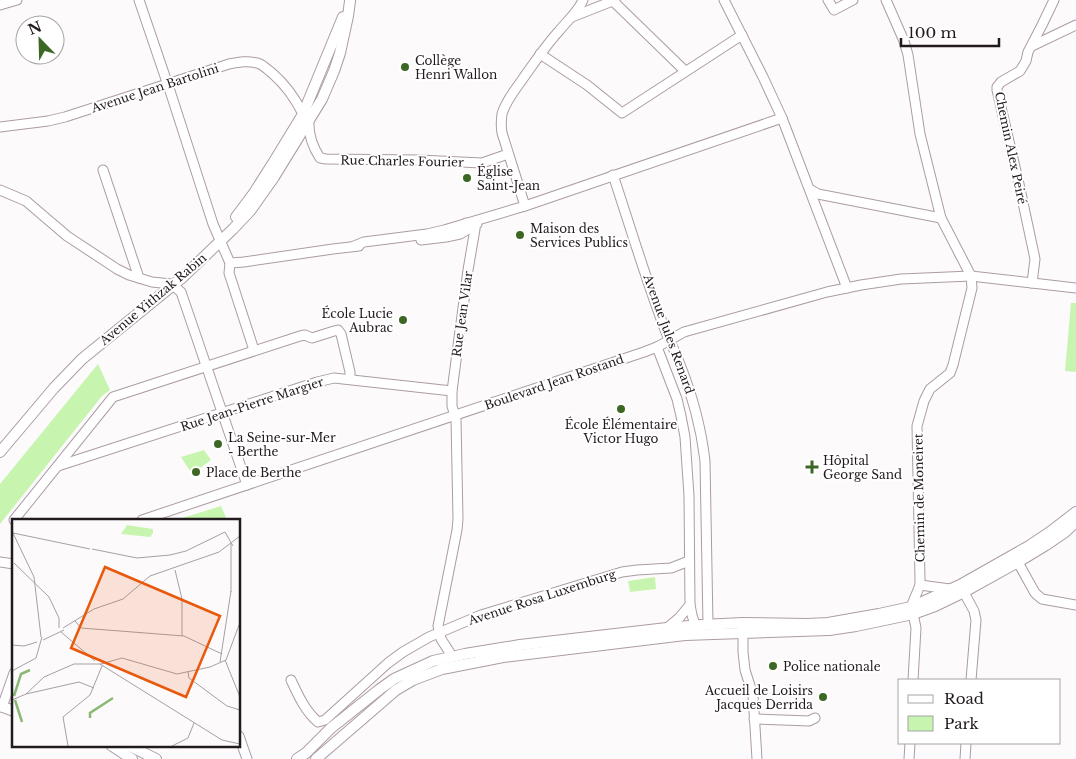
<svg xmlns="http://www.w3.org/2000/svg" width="1076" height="759" viewBox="0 0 1076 759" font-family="'Libre Baskerville',serif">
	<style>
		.green { fill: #c7f5b0 }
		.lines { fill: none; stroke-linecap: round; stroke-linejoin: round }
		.minor-casing { stroke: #ac9ba5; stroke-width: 11 }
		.major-casing { stroke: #ac9ba5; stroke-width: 12 }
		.minor { stroke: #fff; stroke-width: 9 }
		.major { stroke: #fff; stroke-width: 10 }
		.poi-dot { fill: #3d6724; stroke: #fff; stroke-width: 2 }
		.labels { text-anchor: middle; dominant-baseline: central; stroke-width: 4; stroke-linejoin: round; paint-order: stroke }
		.poi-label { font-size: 12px; fill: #211a1e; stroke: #fff; text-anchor: start }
		.street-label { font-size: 12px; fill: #211a1e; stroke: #fff }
		.inset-river { fill: none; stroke: #8bb974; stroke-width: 2.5 }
		.inset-road { fill: none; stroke: #a5a0a3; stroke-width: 1 }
		.view { fill: #e8590c; fill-opacity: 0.15; stroke: #e8590c; stroke-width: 2.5 }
		.inset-edge { fill: none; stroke: #211a1e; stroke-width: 2.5 }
	</style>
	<rect width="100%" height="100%" fill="#fdfafc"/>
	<!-- green -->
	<g class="green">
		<path d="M1071,303H1076V372L1065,371Z"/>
		<path d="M98,364L110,390L102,396L0,524V484Z"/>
		<path d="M204,450L211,460L192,474L181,457Z"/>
		<path d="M221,506L227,520H176Z"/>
		<path d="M655,577L656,589L630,592L628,581Z"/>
	</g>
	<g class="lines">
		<defs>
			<g id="minor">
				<path d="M139,0L171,94L213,224L230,263L229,273L254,350"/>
				<path d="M724,0L763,77L782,118L847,288"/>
				<path d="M828,0L834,10L853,0"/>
				<path d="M886,0L904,41L908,55L920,134L941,218L971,276L972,288L953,365L950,373L930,389L924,401L917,426L920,580V585L911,607"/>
				<path d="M613,1L685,71"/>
				<path d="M0,5L17,0"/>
				<path d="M572,17L615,0"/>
				<path d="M1032,46L1076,25"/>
				<path d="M540,54L587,85L622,113L742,35"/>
				<path d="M309,118C308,131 312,146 320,158L326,159L419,160L482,163L508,154"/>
				<path d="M0,127L48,121L65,117L229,64C239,62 249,60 260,64C264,66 268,70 272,73C286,85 295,98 303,114H308"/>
				<path d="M103,170L139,278"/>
				<path d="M613,175C630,226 645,277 664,327C668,339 675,350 679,362C692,394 701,426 705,461L708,624"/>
				<path d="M0,190L26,201L67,236L117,269L129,275L152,282L171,284L181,292L247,485"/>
				<path d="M811,190L818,194L941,218"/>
				<path d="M525,206L502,133C501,127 501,121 502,114C506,100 516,89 524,77C535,62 546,45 559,31C567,21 578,12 583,0"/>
				<path d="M421,240L446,237L460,234L477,224"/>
				<path d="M354,246L364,242L427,234L444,230L525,206L782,118"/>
				<path d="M230,263L244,262L333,249L359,246"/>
				<path d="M1032,283L1035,259L1019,184L997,90V87L1001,82L1020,71L1026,61L1028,52L1042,25L1054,0"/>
				<path d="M657,347L677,399L681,416L685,437L689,496L690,605L679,618L667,628"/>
				<path d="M58,466L317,382L334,378L452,391"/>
				<path d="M14,520L113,397L300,336L305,335L312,338L334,331L338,330L341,334L350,372V379"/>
				<path d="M142,520L644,352L657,347L684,332L827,292L861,285L901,279L971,276L1076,288"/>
				<path d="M1015,557L1035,593L1042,599L1076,605"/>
				<path d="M0,562L14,564"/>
				<path d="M920,585L950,589"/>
				<path d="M961,587L974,611L976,620L971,680"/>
				<path d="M690,605L692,615L695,625"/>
				<path d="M913,614L916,628L913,680"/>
				<path d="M743,626V652L745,670L753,695L757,759"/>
				<path d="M452,656L441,639L438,626L457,530L458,519L456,419L452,406V391L468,270L475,229C474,224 470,224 466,223"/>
				<path d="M291,680C298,695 305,711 318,722L325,720L388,663L403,652L429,637L481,615L622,572L637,570L671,568L689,561"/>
				<path d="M2,707L14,673"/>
				<path d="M754,719L809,721L815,718"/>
				<path d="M239,736L247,759"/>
				<path d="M909,759L910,743"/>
				<path d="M965,759L966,743"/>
			</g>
			<g id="major">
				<path d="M236,217L254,193L275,160L303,114L343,17"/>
				<path d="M0,452L54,388L82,359L183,277L233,229L250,211L274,177L322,99L334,71L340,53L348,16L350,1"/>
				<path d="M0,706L14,711"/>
				<path d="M111,745L132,759"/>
				<path d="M128,745L156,759"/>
				<path d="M297,759L306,753L331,728L380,689L394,679L433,661L465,654L520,645L667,628L701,625L743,623L807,624L828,623L879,614L911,607L960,585L1029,546L1050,532L1076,512"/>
				<path d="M316,759L396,690L413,680L442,669L503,657L685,635L829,630L856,626L913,614L935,606L964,592L1018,562L1046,545L1065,532L1076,522"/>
			</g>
		</defs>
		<!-- minor casing -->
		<use href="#minor" class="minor-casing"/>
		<!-- major casing -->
		<use href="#major" class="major-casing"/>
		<!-- minor -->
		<use href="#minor" class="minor"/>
		<!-- major -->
		<use href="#major" class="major"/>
	</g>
	<!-- markers -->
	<g class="poi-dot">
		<circle cx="405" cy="67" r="5"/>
		<circle cx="467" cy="178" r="5"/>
		<circle cx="520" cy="235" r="5"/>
		<circle cx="403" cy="320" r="5"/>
		<circle cx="621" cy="409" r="5"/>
		<circle cx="218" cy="444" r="5"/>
		<path d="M809.5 459.5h5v5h5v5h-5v5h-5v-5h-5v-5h5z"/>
		<circle cx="196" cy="472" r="5"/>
		<circle cx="773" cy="666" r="5"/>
		<circle cx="823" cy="697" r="5"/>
	</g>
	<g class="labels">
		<!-- poi labels -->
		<g class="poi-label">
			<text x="415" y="60">Collège<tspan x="415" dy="14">Henri Wallon</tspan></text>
			<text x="477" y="171">Église<tspan x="477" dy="14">Saint-Jean</tspan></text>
			<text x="530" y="228">Maison des<tspan x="530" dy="14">Services Publics</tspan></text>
			<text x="393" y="313" text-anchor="end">École Lucie<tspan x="393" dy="14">Aubrac</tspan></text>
			<text x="621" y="424" text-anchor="middle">École Élémentaire<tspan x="621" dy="14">Victor Hugo</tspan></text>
			<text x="228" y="437">La Seine-sur-Mer<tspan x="228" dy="14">- Berthe</tspan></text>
			<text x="823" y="460">Hôpital<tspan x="823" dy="14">George Sand</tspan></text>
			<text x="206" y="472">Place de Berthe</text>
			<text x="783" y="666">Police nationale</text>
			<text x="813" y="690" text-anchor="end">Accueil de Loisirs<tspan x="813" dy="14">Jacques Derrida</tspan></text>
		</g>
		<!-- street labels -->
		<g class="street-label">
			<text transform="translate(155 88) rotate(-18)">Avenue Jean Bartolini</text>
			<text transform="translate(1011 148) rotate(78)">Chemin Alex Peiré</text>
			<text transform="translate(402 161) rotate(1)">Rue Charles Fourier</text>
			<text transform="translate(153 299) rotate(-40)">Avenue Yithzak Rabin</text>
			<text transform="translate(462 314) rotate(-82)">Rue Jean Vilar</text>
			<text transform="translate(669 334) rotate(70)">Avenue Jules Renard</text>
			<text transform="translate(554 382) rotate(-19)">Boulevard Jean Rostand</text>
			<text transform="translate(252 404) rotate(-18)">Rue Jean-Pierre Margier</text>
			<text transform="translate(919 498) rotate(-91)">Chemin de Moneiret</text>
			<text transform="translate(542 597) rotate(-18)">Avenue Rosa Luxemburg</text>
		</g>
	</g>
	<!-- overview -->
	<g transform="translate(12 519)">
		<rect width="228" height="228" fill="#fdfafc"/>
		<path d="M115,6L141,10V14L138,18L109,15Z" fill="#c7f5b0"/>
		<path class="inset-river" d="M2,177L9,155L18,151M3,181L10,203M78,199V194L101,179"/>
		<path class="inset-road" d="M0,12L22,58L29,118M1,14L78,30M219,25V73M80,30L125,39L158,36L174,32L213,13L221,27M2,44L37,78L47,99V109M163,51L170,80V117M63,102L69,109L172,117L210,135M51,109L82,90L111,80L138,57L207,33L228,17M49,113L83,142M31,121L52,111M0,126L12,127L25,123M213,141L228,178M208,143L219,72M88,145L210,221L228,225M0,152L24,139L30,118M176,153L177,159L215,187L228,191M14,175L67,163L82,169M0,181L14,175L32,158L62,145H89L110,139L165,155L198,148L214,141L227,106M56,227L51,198L78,176L90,147M160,227L176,219L182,204"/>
		<path class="view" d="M93,48L208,97L174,178L59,129Z"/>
		<rect width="228" height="228" class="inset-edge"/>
	</g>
	<!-- legend -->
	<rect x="898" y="679" width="162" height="65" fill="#ffffff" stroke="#a6a3a5"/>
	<rect x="908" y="695" width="25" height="8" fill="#ffffff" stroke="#a6a3a5"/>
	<text x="944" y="704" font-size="15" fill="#211a1e">Road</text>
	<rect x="908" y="716" width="25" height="15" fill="#c7f5b0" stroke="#a6a3a5"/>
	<text x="944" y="729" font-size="15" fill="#211a1e">Park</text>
	<!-- north arrow -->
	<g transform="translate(40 40) rotate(337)"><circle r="24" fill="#ffffff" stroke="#a6a3a5"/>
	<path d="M0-4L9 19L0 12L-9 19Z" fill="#3d6724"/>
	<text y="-8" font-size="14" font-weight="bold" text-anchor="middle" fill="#211a1e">N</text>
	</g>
	<!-- scale -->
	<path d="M901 38v8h98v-8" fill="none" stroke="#211a1e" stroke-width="2.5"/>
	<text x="908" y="38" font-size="15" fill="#211a1e" stroke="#ffffff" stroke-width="4" paint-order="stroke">100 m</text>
</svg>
